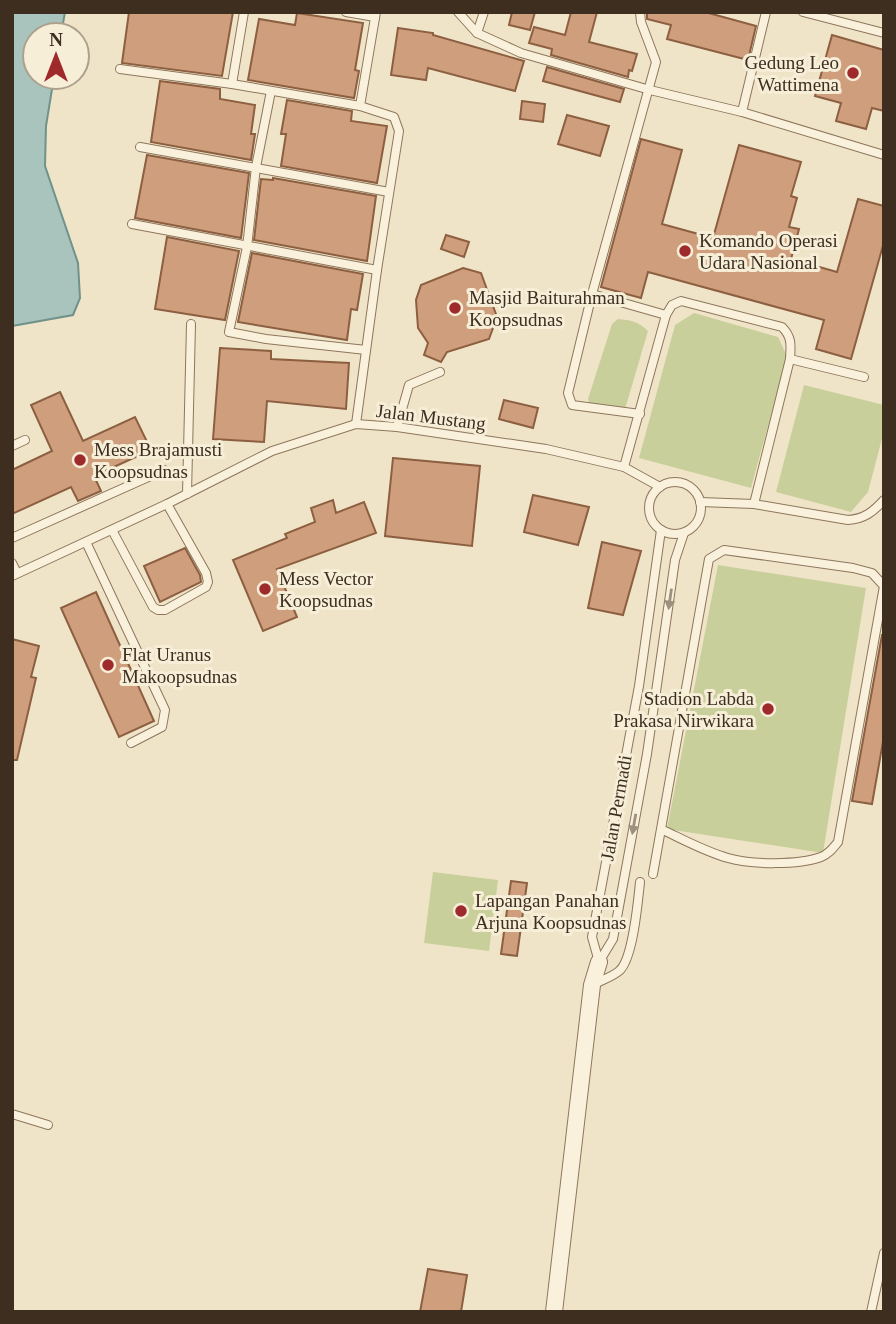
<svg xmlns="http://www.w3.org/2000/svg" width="896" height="1324" viewBox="0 0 896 1324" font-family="'Times New Roman',serif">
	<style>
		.green { fill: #c9cf9b }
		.water { fill: #a9c4bc; stroke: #6f938a; stroke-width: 2 }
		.building { fill: #cf9f7d; stroke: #8d5f41; stroke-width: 2 }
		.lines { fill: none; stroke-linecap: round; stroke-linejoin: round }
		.lane-casing { stroke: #8d765c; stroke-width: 10 }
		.street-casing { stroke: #8d765c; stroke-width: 18 }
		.lane { stroke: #faf1dc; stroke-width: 8 }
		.street { stroke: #faf1dc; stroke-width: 16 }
		.oneway { fill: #9c907e }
		.poi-dot { fill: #9e2a2b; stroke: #f7eed8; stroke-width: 2.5 }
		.labels { text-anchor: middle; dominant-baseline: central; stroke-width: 6; stroke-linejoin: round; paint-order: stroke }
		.poi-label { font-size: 19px; fill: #3d2e20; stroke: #f7eed8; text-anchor: start }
		.street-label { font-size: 19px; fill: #3d2e20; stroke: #f7eed8 }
	</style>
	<rect width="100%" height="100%" fill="#f0e4c8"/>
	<!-- green -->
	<g class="green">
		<path d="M694,313L778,337L787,356L751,488L639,458L675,325Z"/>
		<path d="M618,319C631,320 639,322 648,331L623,416L590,406L588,399L612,324Z"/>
		<path d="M804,385L884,405V431L868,492L851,512L776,492Z"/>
		<path d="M718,565L866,588L823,853L667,829Z"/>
		<path d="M433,872L498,880L489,951L424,943Z"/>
	</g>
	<!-- water -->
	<path class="water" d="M12,12H65L61,35H35V77H54L46,126L45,166L78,263L80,298L73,315L12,326Z"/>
	<!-- building -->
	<g class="building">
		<path d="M129,12H233L222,76L122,63Z"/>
		<path d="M512,12H535L530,30L509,25Z"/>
		<path d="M571,12H597L589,42L637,54L632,71L629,70L628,77L551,55L552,49L529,43L534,27L565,35Z"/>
		<path d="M647,12H705L756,26L748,60L667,39L671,25L647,19Z"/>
		<path d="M297,13L363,23L355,70L359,71L354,98L248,80L259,19L295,25Z"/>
		<path d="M398,28L433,33V35L524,61L515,91L428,68L426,80L391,75Z"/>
		<path d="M832,35L884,50V111L872,108L866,129L836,121L841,103L815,96Z"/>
		<path d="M547,67L624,89L620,102L543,81Z"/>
		<path d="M160,81L220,89V99L255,105L251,134H255L251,160L151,142Z"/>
		<path d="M287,100L352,111L351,121L387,126L377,183L281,166L286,134H281Z"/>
		<path d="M522,101L545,104L543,122L520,119Z"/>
		<path d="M567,115L609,126L600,156L558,144Z"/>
		<path d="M641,139L682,150L662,224L713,238L739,145L801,162L791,196L797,198L789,227L799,229L791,259L837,272L858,199L884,206V242L851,359L816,349L824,320L648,272L641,298L601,287Z"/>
		<path d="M147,155L249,173L241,238L135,218Z"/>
		<path d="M273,178L376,196L367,261L254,240L261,179L273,180Z"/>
		<path d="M446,235L469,242L464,257L441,249Z"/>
		<path d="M167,237L239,251L225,320L155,309Z"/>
		<path d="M252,253L363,274L357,310L351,309L347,340L238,322Z"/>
		<path d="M463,268L481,273L497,317L489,339L447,352L441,362L424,355L428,343L418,328L416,300L421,285Z"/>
		<path d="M220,348L271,351V359L349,363L346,409L267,401L264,442L213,439Z"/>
		<path d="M60,392L83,441L135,417L151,450L94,476L101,491L78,501L71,487L12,514V470L52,451L31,405Z"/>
		<path d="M504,400L538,408L533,428L499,419Z"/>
		<path d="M393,458L480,466L472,546L385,536Z"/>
		<path d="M533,495L589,507L578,545L524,532Z"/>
		<path d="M333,500L336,513L364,502L376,533L277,569L297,617L263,631L233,560L287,538L285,534L315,522L311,508Z"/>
		<path d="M602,542L641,551L623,615L588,608Z"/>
		<path d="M185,548L200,575L201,582L160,602L144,566Z"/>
		<path d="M96,592L154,721L119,737L61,608Z"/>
		<path d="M882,635H884V736L872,804L852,801Z"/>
		<path d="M12,639L39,646L31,677L36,678L17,760H12Z"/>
		<path d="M511,881L527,883L517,956L501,954Z"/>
		<path d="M428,1269L467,1275L461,1312H420Z"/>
	</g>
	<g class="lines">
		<defs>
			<g id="lane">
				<path d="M244,12L232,84L360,106"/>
				<path d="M346,12L375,17"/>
				<path d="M458,12L477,33L521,53L650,90L742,112L884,155"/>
				<path d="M803,12L884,33"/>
				<path d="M477,33L484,12"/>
				<path d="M120,69L232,84"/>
				<path d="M271,91L256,167L247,247L229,332L266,339L366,350"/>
				<path d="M742,112L766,12"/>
				<path d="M140,147L389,192"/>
				<path d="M132,224L377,270"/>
				<path d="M592,294L656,62L641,22L640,12"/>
				<path d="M790,359L864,377"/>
				<path d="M640,414L572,405L568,393L592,294L666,315L672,305L681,301L782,327C792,337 791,345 790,359L754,504"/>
				<path d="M356,424L377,270L399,131L394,117L360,106L376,12"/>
				<path d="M397,427L409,385L440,372"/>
				<path d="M12,446L25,440"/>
				<path d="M624,467L666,315"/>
				<circle cx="675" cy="508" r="26"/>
				<path d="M187,494L191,324"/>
				<path d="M700,502L754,504L848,520C864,519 873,512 884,500"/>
				<path d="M112,530L153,607L158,610H165L206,587L208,582L206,573L167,504"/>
				<path d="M12,538L164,470"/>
				<path d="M86,542L165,710L162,727L131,743"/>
				<path d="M12,563L17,573"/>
				<path d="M12,576L167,504L272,451L356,424L397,427L546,449L624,467L660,487"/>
				<path d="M653,874L709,559L724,550L853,568L872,573L884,586L838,842C833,848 829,854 821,857C799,865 752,865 728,858C706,852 684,840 663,830"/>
				<path d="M599,962L613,939L647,754L675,560L684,533"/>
				<path d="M599,962L592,937L639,686L661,530"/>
				<path d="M594,984C602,980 612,977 619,971C633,960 638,901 640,882"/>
				<path d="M12,1114L48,1125"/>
				<path d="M871,1312L884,1253"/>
			</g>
			<path id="street" d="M554,1312L592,985L599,962"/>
		</defs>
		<!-- lane casing -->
		<use href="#lane" class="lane-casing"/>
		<!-- street casing -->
		<use href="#street" class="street-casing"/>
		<!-- lane -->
		<use href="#lane" class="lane"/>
		<!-- street -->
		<use href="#street" class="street"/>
	</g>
	<!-- one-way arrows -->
	<defs><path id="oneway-solid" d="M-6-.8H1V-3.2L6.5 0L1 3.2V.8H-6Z" transform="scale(1.75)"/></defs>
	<g class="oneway">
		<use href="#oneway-solid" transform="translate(670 599) rotate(98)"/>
		<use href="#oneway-solid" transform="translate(634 824) rotate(100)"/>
	</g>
	<!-- markers -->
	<g class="poi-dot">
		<circle cx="853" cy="73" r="7"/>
		<circle cx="685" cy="251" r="7"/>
		<circle cx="455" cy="308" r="7"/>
		<circle cx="80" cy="460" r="7"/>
		<circle cx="265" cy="589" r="7"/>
		<circle cx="108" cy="665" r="7"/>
		<circle cx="768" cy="709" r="7"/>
		<circle cx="461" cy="911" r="7"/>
	</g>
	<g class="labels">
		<!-- poi labels -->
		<g class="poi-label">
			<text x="839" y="62" text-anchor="end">Gedung Leo<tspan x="839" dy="22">Wattimena</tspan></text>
			<text x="699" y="240">Komando Operasi<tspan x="699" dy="22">Udara Nasional</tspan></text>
			<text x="469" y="297">Masjid Baiturahman<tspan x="469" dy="22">Koopsudnas</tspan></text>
			<text x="94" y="449">Mess Brajamusti<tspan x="94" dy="22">Koopsudnas</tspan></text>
			<text x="279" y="578">Mess Vector<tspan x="279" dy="22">Koopsudnas</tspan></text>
			<text x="122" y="654">Flat Uranus<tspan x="122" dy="22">Makoopsudnas</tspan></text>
			<text x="754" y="698" text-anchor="end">Stadion Labda<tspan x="754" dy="22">Prakasa Nirwikara</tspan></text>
			<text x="475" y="900">Lapangan Panahan<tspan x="475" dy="22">Arjuna Koopsudnas</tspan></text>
		</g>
		<!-- street labels -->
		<g class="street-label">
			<text transform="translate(431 417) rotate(7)">Jalan Mustang</text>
			<text transform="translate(616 808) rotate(-80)">Jalan Permadi</text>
		</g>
	</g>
	<!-- border -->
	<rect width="896" height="1324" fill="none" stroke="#3d2e20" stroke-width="28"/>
	<!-- north arrow -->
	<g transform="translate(56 56)"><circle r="33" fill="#f7eed8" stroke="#ada18e" stroke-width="2"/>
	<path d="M0-5L12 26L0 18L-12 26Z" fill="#9e2a2b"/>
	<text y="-10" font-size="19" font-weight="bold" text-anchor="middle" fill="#3d2e20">N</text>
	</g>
</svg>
